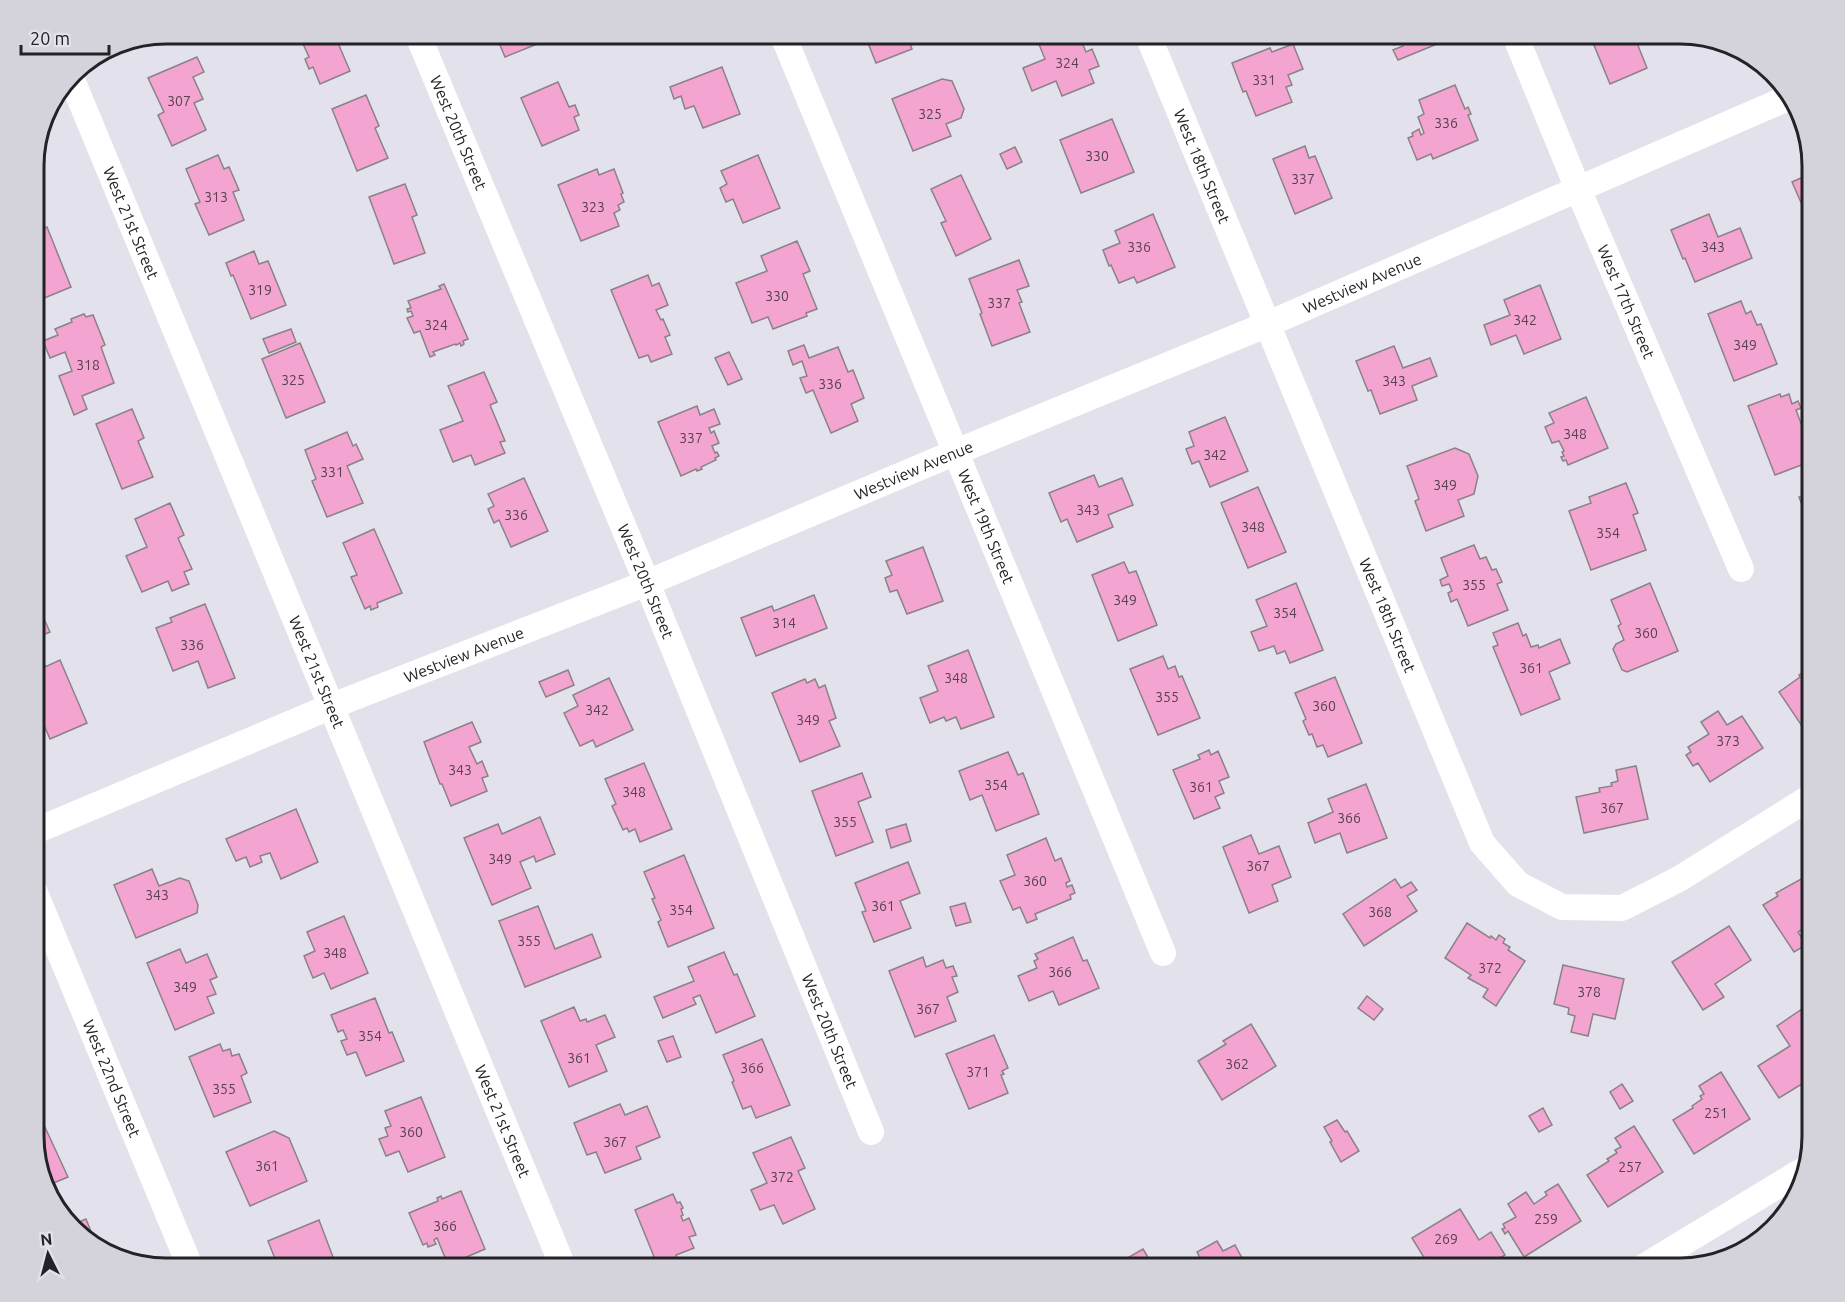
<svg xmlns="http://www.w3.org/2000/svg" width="1845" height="1302" viewBox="0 0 1845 1302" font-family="Ubuntu,sans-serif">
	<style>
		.building { fill: #f3a4d0; stroke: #8b8287; stroke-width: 1.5 }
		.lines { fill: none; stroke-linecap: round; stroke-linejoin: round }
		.minor { stroke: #fff; stroke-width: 26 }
		.labels { text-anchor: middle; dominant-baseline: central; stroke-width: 4.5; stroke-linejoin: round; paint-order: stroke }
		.number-label { font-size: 14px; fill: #574250 }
		.street-label { font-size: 16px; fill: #232226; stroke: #e3e1eb }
		.rim { fill: none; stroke: #232226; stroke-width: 3 }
	</style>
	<rect width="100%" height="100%" fill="#e3e1eb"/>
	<!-- building -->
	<g class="building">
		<path d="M167,33L136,46L134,39L165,33Z"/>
		<path d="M298,33H340L335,36L350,71L320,84L313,67L309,69L305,59L309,57Z"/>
		<path d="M495,33H544L547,40L505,57Z"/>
		<path d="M662,33H685L666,41Z"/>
		<path d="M864,33H911L907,35L912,49L876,63Z"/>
		<path d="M1046,33H1078L1086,52L1092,49L1099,66L1089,70L1094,83L1062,96L1056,81L1032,91L1023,68L1045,59L1036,37Z"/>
		<path d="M1389,33H1433L1437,44L1398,60L1393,50L1403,46L1402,42L1394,45Z"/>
		<path d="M1589,33H1633L1647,68L1610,84Z"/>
		<path d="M1293,44L1303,69L1288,75L1292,85L1286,87L1292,102L1256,116L1246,91L1243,92L1232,63L1270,48L1272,52Z"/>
		<path d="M197,57L204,72L193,77L203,99L194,103L206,130L172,146L158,115L164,112L148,78Z"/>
		<path d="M722,67L740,114L703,128L694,106L685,109L681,96L674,99L670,87Z"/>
		<path d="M942,79L952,81L964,109L961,118L946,124L951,136L913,151L892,99Z"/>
		<path d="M558,82L569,107L575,105L579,115L574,117L579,130L542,146L521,98Z"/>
		<path d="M1455,85L1465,109L1468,107L1471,114L1468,115L1478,140L1433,159L1431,154L1417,160L1408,138L1413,136L1412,133L1419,129L1421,135L1424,133L1418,117L1424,114L1419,100Z"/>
		<path d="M366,95L379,126L375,128L388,158L357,171L332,109Z"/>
		<path d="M1112,119L1134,172L1081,193L1060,140Z"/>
		<path d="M1305,146L1309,158L1315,156L1332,198L1295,214L1273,159Z"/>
		<path d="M1015,147L1022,162L1007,169L1000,154Z"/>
		<path d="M218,155L224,169L229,167L239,190L233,192L244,220L209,235L195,204L200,202L186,169Z"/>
		<path d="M758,155L780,208L743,223L733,199L726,202L720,188L727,184L721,171Z"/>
		<path d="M597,169L599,175L614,169L623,193L621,194L624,202L618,205L620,210L614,213L619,226L581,241L558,185Z"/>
		<path d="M1810,174L1812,177V203L1803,207L1792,182Z"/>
		<path d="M961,175L991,239L956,256L941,223L946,221L931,189Z"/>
		<path d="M405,184L417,215L412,217L425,253L394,264L369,197Z"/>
		<path d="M1153,214L1175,267L1137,283L1134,277L1119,283L1111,265L1109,266L1103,250L1120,243L1115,231Z"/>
		<path d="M1709,214L1718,237L1740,228L1752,258L1695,282L1685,258L1683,259L1671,230Z"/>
		<path d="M47,227L71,287L37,301L33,293V233Z"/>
		<path d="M797,241L810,271L803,274L817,309L806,313L807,316L773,329L768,317L752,323L736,283L767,271L761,256Z"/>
		<path d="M254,251L259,264L268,261L286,305L251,319L233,275L231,276L226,263Z"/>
		<path d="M1019,260L1029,286L1017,290L1022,302L1019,303L1030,332L992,346L980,314L982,313L969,279Z"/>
		<path d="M648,275L652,286L659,283L668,305L656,310L661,320L663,319L670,335L665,337L672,354L651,362L648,355L639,358L611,290Z"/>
		<path d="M444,284L468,339L463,341L464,344L461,346L460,343L456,345L455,344L433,352L435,355L430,357L420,331L414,333L407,318L413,316L411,311L408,312L407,309L411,308L408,301L441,289L439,286Z"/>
		<path d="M1540,285L1561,339L1524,354L1516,335L1491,345L1484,325L1510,315L1504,300Z"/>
		<path d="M1741,301L1746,314L1751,311L1757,325L1761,324L1777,364L1734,381L1708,314Z"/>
		<path d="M84,314L86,317L93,315L105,345L101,347L114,383L82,396L87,409L74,415L59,376L72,371L65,352L50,358L43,341L58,335L55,329L72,322L71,319Z"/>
		<path d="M291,329L296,342L269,353L263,339Z"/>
		<path d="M300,343L325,402L286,418L262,359Z"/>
		<path d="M804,345L809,358L838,347L848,372L853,370L864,398L851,404L858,421L831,433L813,390L806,393L800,378L807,376L802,361L793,365L788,351Z"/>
		<path d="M1394,346L1403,368L1430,358L1437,376L1412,386L1417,400L1380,414L1371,390L1368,391L1356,361Z"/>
		<path d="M729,352L742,379L728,385L715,358Z"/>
		<path d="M484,372L497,402L490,405L505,441L500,442L505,453L475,465L471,455L453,462L440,430L463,421L448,386Z"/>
		<path d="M1780,394L1781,397L1789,394L1792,404L1798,401L1801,408L1796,410L1812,453V461L1775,475L1748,406Z"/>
		<path d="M1586,397L1608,448L1568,465L1566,460L1563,461L1561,457L1564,456L1562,452L1564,451L1559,441L1552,443L1545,427L1554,423L1549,413Z"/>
		<path d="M697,406L700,415L714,409L720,424L709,428L711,433L714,431L719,443L712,446L715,453L717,452L719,456L715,458L716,460L701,467L702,469L697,471L696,469L681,476L658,422Z"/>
		<path d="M132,409L144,438L138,441L153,477L122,489L96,424Z"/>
		<path d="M1225,417L1248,471L1210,487L1199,461L1192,464L1186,449L1194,446L1189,432Z"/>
		<path d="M347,432L353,446L356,444L363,459L347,466L363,503L327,517L312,481L316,479L305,450Z"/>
		<path d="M1455,448L1469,454L1478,476L1474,494L1458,500L1464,516L1426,531L1415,501L1419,499L1407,466Z"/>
		<path d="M1094,475L1099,487L1122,478L1133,505L1108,515L1113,527L1077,542L1067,519L1061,522L1049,493Z"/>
		<path d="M524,478L548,531L511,547L499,520L494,523L488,509L494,506L488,494Z"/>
		<path d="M1626,483L1638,513L1633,515L1646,550L1591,570L1569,511L1591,503L1589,497Z"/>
		<path d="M1258,487L1286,552L1248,568L1221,503Z"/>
		<path d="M1812,489V531L1799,497L1806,495L1805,491Z"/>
		<path d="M170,503L184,535L178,538L192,569L184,572L189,584L172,591L168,581L142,592L126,556L147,547L135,519Z"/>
		<path d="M374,529L402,593L377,603L378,607L371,610L370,606L365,609L351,577L357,575L343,543Z"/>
		<path d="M1474,545L1480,559L1486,557L1492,570L1496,569L1502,582L1497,584L1508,610L1468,626L1457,599L1451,602L1448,593L1452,591L1449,584L1442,586L1440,580L1448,576L1441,558Z"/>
		<path d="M923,547L943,601L907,614L897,590L890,592L885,578L892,575L886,561Z"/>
		<path d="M1124,562L1129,573L1136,571L1157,625L1118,641L1092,575Z"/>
		<path d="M1296,583L1323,650L1290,663L1285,651L1277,654L1274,646L1259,651L1251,632L1267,626L1256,600Z"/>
		<path d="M1650,583L1678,651L1627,672L1622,670L1613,649L1616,644L1624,640L1618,626L1621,624L1611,600Z"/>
		<path d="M33,595L50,632L33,639Z"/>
		<path d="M814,595L827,628L756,656L741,618L772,606L774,611Z"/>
		<path d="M205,604L235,678L208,688L198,661L173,671L156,628L172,622L170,618Z"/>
		<path d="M1518,623L1523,636L1526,634L1531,647L1538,645L1539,648L1560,639L1570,663L1549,672L1560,699L1521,715L1493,647L1498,645L1493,633Z"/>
		<path d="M1812,649V719L1802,726L1779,692L1800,677L1799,675L1809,668L1808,666L1812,663L1805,654Z"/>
		<path d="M968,650L994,717L961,729L956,717L946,721L944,717L930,723L920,698L938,691L928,666Z"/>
		<path d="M1163,656L1168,669L1175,666L1179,677L1182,676L1200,718L1158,735L1130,669Z"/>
		<path d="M60,660L87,723L50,739L37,709L44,707L33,683V672L40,669L39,666L44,663L45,667Z"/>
		<path d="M568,670L574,685L546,697L539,682Z"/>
		<path d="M1335,677L1362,743L1328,757L1323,745L1317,747L1312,734L1309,735L1303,721L1306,719L1295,693Z"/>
		<path d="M609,678L633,730L596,747L593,740L580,746L564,713L578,706L573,695Z"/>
		<path d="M805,679L807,683L815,679L819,688L825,685L836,718L829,721L840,746L800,762L772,693Z"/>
		<path d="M1718,711L1727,725L1742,716L1763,748L1710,782L1698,763L1693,766L1686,755L1691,752L1688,747L1709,734L1701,722Z"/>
		<path d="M472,722L481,742L469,747L477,764L482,761L488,776L482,778L487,791L451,806L442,784H440L424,742Z"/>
		<path d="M1209,750L1211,755L1218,751L1229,777L1219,781L1224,793L1215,797L1220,808L1194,819L1173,770L1200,759L1198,755Z"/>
		<path d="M1008,752L1018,775L1023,773L1039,814L996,831L982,795L970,800L959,771Z"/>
		<path d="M644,763L672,829L640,842L635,829L629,832L627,828L623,830L612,806L616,804L605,779Z"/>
		<path d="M1636,766L1648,819L1584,833L1576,797L1600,792L1599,788L1612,786L1611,783L1618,781L1616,770Z"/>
		<path d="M862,773L871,797L858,802L873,842L836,856L812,791Z"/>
		<path d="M1366,784L1387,838L1347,853L1340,833L1315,843L1308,823L1333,812L1328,799Z"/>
		<path d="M296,809L318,862L281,879L270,853L260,856L262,862L250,867L246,857L236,861L226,839Z"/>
		<path d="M540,817L555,854L536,862L534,856L520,862L531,888L492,905L464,838L498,824L502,834Z"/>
		<path d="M906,824L911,841L891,848L886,830Z"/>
		<path d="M1251,835L1259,854L1279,846L1291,877L1272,885L1278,901L1249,913L1223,847Z"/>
		<path d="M1046,838L1055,861L1061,858L1070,881L1066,883L1067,887L1072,885L1075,893L1070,895L1071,899L1035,914L1037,919L1027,923L1020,907L1013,910L1000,881L1015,875L1007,855Z"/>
		<path d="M684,855L714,928L668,947L658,922L661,920L652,899L655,898L644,872Z"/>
		<path d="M908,862L920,893L900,901L911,928L874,942L862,912L866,911L855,883Z"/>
		<path d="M152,869L159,886L180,878L189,881L198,905L197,913L136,938L114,885Z"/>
		<path d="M1812,873V923L1798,932L1806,945L1794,952L1763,905L1778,896L1776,893Z"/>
		<path d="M1395,879L1401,888L1411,882L1417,890L1407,896L1417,911L1364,946L1343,914Z"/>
		<path d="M965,903L971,922L956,926L950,907Z"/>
		<path d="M538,906L555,949L592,934L601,957L525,987L499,921Z"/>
		<path d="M344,916L368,973L331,989L324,973L313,978L304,956L315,951L307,932Z"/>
		<path d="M1467,923L1490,938L1491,936L1496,940L1499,935L1505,939L1503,943L1510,947L1508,950L1525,961L1496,1006L1483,997L1488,989L1468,978L1471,975L1445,958Z"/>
		<path d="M1729,926L1751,960L1715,984L1724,997L1703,1010L1672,962Z"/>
		<path d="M1073,937L1083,961L1087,960L1099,988L1059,1005L1053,991L1029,1001L1018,976L1037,968L1034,961L1038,959L1035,954Z"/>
		<path d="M180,949L186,963L207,954L217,977L210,980L216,994L207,997L214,1013L175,1030L147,963Z"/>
		<path d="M724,952L734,975L737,974L755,1016L716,1033L700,995L693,998L696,1004L663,1018L654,997L694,981L688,967Z"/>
		<path d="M923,957L926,967L943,960L946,968L953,966L957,976L952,977L958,992L947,997L956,1021L915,1037L889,971Z"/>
		<path d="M1563,965L1624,979L1615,1019L1593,1014L1588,1036L1571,1032L1575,1016L1568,1014L1569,1008L1554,1004Z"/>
		<path d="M1367,996L1383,1009L1374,1020L1358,1008Z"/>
		<path d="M375,998L389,1033L392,1032L404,1061L366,1076L356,1052L347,1055L341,1041L347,1039L343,1030L338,1032L331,1015Z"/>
		<path d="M574,1007L580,1021L586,1019L587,1022L605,1015L615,1037L596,1045L607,1071L569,1087L541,1021Z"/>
		<path d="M1802,1009L1812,1025V1088L1810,1089L1805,1082L1779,1098L1758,1066L1790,1046L1777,1026Z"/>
		<path d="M1251,1024L1276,1066L1222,1100L1198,1061L1226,1044L1223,1041Z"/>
		<path d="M994,1035L1008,1068L1002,1071L1004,1074L1001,1075L1008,1093L969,1109L946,1054Z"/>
		<path d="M673,1036L681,1057L667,1062L658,1041Z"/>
		<path d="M762,1039L790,1105L756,1118L751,1106L743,1109L732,1082L734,1081L723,1055Z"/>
		<path d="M220,1044L223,1051L230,1049L232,1056L239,1054L247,1073L241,1076L251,1102L214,1117L189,1057Z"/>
		<path d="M1721,1072L1750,1119L1694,1154L1673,1120L1693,1108L1692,1106L1702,1099L1700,1096L1704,1094L1699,1086Z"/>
		<path d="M1622,1084L1633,1101L1620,1109L1610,1092Z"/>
		<path d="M421,1097L445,1157L408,1172L399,1151L386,1156L379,1139L388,1136L385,1128L391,1126L385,1111Z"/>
		<path d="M620,1104L625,1115L647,1106L660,1137L636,1147L641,1159L605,1173L596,1152L587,1155L574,1123Z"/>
		<path d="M1543,1108L1552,1125L1539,1132L1529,1116Z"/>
		<path d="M1337,1120L1345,1132L1347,1131L1359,1151L1341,1162L1330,1142L1332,1141L1324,1127Z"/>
		<path d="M44,1125L68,1177L44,1187L33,1145V1130Z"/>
		<path d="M1634,1126L1663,1172L1608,1207L1587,1175L1609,1161L1607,1159L1617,1153L1615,1150L1621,1147L1615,1138Z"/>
		<path d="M274,1131L289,1138L307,1181L250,1206L226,1152Z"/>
		<path d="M791,1137L805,1168L798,1171L815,1209L783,1224L774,1205L760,1210L751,1190L767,1183L753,1153Z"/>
		<path d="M1558,1184L1581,1221L1524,1257L1508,1231L1505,1234L1502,1229L1505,1228L1503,1224L1516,1217L1508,1204L1526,1192L1534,1204L1547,1195L1545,1192Z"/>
		<path d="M461,1191L485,1249L448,1265L437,1238L434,1240L436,1244L428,1247L427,1243L423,1245L409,1213L438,1201L437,1198L441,1196L442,1199Z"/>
		<path d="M673,1194L677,1203L680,1202L683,1208L681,1209L683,1215L681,1216L683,1221L689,1218L696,1235L689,1237L694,1248L676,1255L677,1258L671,1261L670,1258L657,1264L635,1210Z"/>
		<path d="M1460,1209L1479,1240L1491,1232L1505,1255L1492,1263L1496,1269H1431L1412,1238Z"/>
		<path d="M86,1219L97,1246L85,1242L71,1225Z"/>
		<path d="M319,1220L333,1257L314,1265L315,1269H279L268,1241Z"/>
		<path d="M1217,1241L1223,1251L1235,1245L1248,1269H1206L1197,1252Z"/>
		<path d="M1143,1249L1155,1269H1130L1124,1260Z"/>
	</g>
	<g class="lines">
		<!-- minor -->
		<g class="minor">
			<path id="s1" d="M417,33L647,583L871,1132"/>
			<path id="s2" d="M782,33L1163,953"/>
			<path id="s3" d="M1147,33L1482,843L1518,884L1562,907L1622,908L1679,879L1812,796"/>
			<path id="s4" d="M1514,33L1578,189L1741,569"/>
			<path id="s5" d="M70,75L564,1269"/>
			<path id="s6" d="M33,832L332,706L647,583L956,452L1268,324L1790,97"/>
			<path id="s7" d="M33,888L191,1269"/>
			<path d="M1640,1269L1800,1172"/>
		</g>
	</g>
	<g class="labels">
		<!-- number labels -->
		<g class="number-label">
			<text x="1067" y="63">324</text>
			<text x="1264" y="80">331</text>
			<text x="179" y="101">307</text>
			<text x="930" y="114">325</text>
			<text x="1446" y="123">336</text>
			<text x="1097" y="156">330</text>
			<text x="1303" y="179">337</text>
			<text x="216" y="197">313</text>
			<text x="593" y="207">323</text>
			<text x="1139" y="247">336</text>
			<text x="1713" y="247">343</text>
			<text x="260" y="290">319</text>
			<text x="777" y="296">330</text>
			<text x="999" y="303">337</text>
			<text x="1525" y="320">342</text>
			<text x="436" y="325">324</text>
			<text x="1745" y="345">349</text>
			<text x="88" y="365">318</text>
			<text x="293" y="380">325</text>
			<text x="1394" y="381">343</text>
			<text x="830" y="384">336</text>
			<text x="1575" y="434">348</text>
			<text x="691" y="438">337</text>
			<text x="1215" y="455">342</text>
			<text x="332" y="472">331</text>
			<text x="1445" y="485">349</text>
			<text x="1088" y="510">343</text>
			<text x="516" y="515">336</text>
			<text x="1253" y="527">348</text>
			<text x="1608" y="533">354</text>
			<text x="1474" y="585">355</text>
			<text x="1125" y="600">349</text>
			<text x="1285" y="613">354</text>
			<text x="784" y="623">314</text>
			<text x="1646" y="633">360</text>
			<text x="192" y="645">336</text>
			<text x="1531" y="668">361</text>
			<text x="956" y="678">348</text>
			<text x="1167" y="697">355</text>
			<text x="1324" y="706">360</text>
			<text x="597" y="710">342</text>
			<text x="808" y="720">349</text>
			<text x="1728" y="741">373</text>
			<text x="460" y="770">343</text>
			<text x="996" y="785">354</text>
			<text x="1201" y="787">361</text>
			<text x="634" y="792">348</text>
			<text x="1612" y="808">367</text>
			<text x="1349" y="818">366</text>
			<text x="845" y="822">355</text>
			<text x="500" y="859">349</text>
			<text x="1258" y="866">367</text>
			<text x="1035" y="881">360</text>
			<text x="157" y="895">343</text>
			<text x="883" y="906">361</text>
			<text x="681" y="910">354</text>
			<text x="1380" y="912">368</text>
			<text x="529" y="941">355</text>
			<text x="335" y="953">348</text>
			<text x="1490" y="968">372</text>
			<text x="1060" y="972">366</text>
			<text x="185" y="987">349</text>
			<text x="1589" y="992">378</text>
			<text x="928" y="1009">367</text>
			<text x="370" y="1036">354</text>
			<text x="579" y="1058">361</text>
			<text x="1237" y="1064">362</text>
			<text x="752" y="1068">366</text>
			<text x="978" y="1072">371</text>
			<text x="224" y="1089">355</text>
			<text x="1716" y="1113">251</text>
			<text x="411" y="1132">360</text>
			<text x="615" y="1142">367</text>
			<text x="267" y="1166">361</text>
			<text x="1630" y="1167">257</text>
			<text x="782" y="1177">372</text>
			<text x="1546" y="1219">259</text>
			<text x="445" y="1226">366</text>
			<text x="1446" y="1239">269</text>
		</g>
		<!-- street labels -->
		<g class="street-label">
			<text stroke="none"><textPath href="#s1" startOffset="108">West 20th Street</textPath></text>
			<text stroke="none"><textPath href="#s3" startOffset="144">West 18th Street</textPath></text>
			<text stroke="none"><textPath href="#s5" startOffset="160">West 21st Street</textPath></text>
			<text stroke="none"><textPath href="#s6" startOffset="1438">Westview Avenue</textPath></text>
			<text stroke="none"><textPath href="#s4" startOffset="291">West 17th Street</textPath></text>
			<text stroke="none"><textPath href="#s6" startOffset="952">Westview Avenue</textPath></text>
			<text stroke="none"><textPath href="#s2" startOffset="534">West 19th Street</textPath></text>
			<text stroke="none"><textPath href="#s1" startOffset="594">West 20th Street</textPath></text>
			<text stroke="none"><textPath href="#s3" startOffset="630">West 18th Street</textPath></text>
			<text stroke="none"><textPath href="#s6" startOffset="466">Westview Avenue</textPath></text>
			<text stroke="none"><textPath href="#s5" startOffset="646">West 21st Street</textPath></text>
			<text stroke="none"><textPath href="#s1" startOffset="1080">West 20th Street</textPath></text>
			<text stroke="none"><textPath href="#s7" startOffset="206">West 22nd Street</textPath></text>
			<text stroke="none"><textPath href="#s5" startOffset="1132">West 21st Street</textPath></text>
		</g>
	</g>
	<!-- crop -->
	<path d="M0 0H1845V1302H0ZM166 44H1680A122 122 0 0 1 1802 166V1136A122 122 0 0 1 1680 1258H166A122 122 0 0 1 44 1136V166A122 122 0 0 1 166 44Z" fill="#d4d2db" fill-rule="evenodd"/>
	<path class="rim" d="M166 44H1680A122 122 0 0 1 1802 166V1136A122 122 0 0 1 1680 1258H166A122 122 0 0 1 44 1136V166A122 122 0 0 1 166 44Z"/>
	<!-- north arrow -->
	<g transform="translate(48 1254) rotate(354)" stroke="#e3e1eb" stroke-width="4.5" paint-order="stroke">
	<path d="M0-4.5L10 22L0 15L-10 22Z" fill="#232226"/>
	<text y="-9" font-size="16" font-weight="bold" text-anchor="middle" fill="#232226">N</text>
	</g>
	<!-- scale -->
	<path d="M21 45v9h88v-9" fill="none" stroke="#232226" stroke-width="3"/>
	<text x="30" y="45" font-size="18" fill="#232226" stroke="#e3e1eb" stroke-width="4.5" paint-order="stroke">20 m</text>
</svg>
